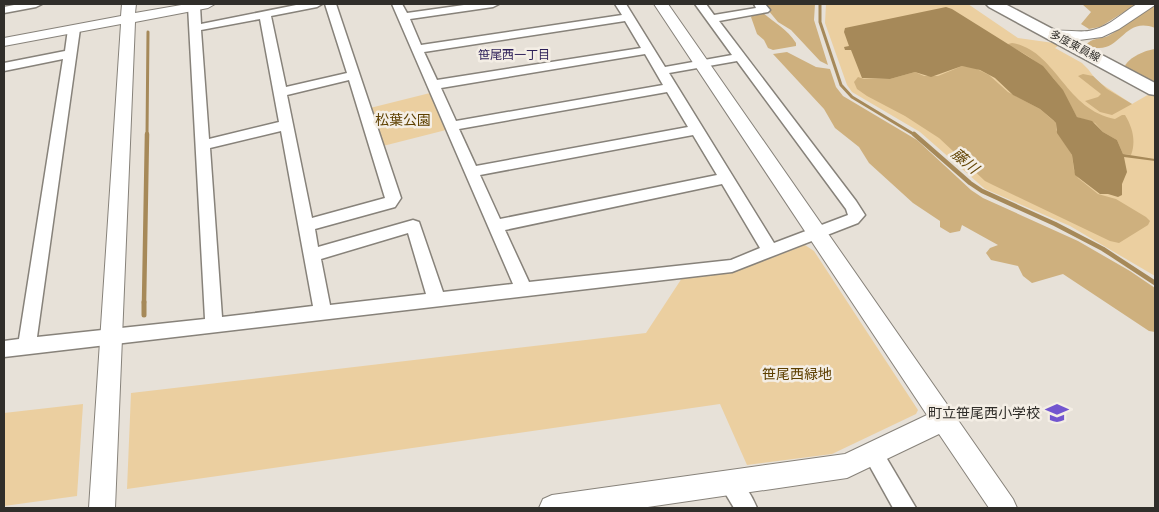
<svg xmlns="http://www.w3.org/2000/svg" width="1159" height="512" viewBox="0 0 1159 512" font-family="'DejaVu Sans','Noto Sans JP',sans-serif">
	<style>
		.green { fill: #ebcfa0 }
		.forest { fill: #ceb07e }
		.water { fill: #a68959 }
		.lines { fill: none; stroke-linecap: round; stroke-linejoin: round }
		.stream-far2 { stroke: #a68959; stroke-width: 3 }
		.stream-far1 { stroke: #a68959; stroke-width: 4.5 }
		.stream { stroke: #a68959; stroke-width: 5 }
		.minor-casing { stroke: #87827a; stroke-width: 3 }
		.tertiary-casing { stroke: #87827a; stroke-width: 2 }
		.secondary-casing { stroke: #87827a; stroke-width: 3 }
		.minor { fill: #fff; fill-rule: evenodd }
		.tertiary { fill: #fff; fill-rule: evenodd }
		.secondary { fill: #fff; fill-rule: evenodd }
		.labels { text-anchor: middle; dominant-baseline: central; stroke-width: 5; stroke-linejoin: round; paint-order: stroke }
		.far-street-label { font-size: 11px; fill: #302e2a; stroke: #f4eee5 }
		.far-neighbourhood-label { font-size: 12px; fill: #2c1e58; stroke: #f4eee5 }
		.park-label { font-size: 14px; fill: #5e4000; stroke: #f4eee5 }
		.poi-label { font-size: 14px; fill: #302e2a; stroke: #f4eee5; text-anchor: end }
		.water-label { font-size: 15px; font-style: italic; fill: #664809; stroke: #f4eee5 }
	</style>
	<rect width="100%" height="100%" fill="#e7e1d8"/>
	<!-- green -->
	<g class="green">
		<path d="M826,4H968L1018,38L1061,44L1055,48L1082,63L1088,69L1097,81L1132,104L1151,93L1155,96V276L1070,226L985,189L920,132L852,92L847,85L825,23Z"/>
		<path d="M430,93L446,130L383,146L370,108Z"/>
		<path d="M805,245L814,251L918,410L916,414L832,454L747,465L720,404L127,489L131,393L646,333L682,278L735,272Z"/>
		<path d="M83,404L77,496L4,506V413Z"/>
	</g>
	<!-- forest -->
	<g class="forest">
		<path d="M763,4H815L814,20L828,65L820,61L791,30L778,22Z"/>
		<path d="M1082,4H1137L1100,27L1089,29L1081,24L1091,12Z"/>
		<path d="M1155,6V28C1121,15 1121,60 1086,45C1091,38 1101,39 1108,36C1125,27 1137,13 1155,6Z"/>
		<path d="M763,13C775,23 787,29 796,43V46L773,50L768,48L764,40L757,34L751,17L753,14Z"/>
		<path d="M1012,43C1056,50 1065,110 1115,119L1122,115H1125C1133,128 1136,142 1131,155L1123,154L1117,140L1103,132L1095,123L1077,117C1072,109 1068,100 1063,92C1051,71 1030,55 1009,46L1008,44Z"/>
		<path d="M1155,49V85L1125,66C1129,57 1146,50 1155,49Z"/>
		<path d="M787,52L816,67L830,69L836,87L843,96L917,140L971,190L983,198L1078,241L1130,271L1155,288V332L1149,331L1063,274L1032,283L1023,276L1018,266L991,260L986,253L990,248L998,245L962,225L960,231L950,233L940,227V221L913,203L869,163L859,147L835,128L824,109L773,54Z"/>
		<path d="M962,66L973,67L989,75L1008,92L1040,109L1056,123V130L1072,155L1074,170L1078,178L1098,194L1116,199L1146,217L1150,221L1148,225L1119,243L1110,241L993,185L985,181L939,138L905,116L867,96L857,89L854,82L858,77L864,79H890L915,72L924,76H938Z"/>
		<path d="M1083,74L1093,76L1107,89L1132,104L1112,115L1100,112L1085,101L1098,97L1101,94L1078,76Z"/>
	</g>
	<!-- water -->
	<path class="water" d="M946,7L952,9L1043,66L1063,90L1077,117L1092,121L1103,132L1117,140L1123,154L1155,159V161L1124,157L1127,172L1122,184V195L1118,197L1108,194H1100L1075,175L1072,155L1057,133L1056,123L1053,120L1040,109L1013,95L995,78L980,70L962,66L931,77L915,72L890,79L862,78L851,50H845L844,47L849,46L844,32L845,28Z"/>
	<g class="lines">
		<!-- stream-far2 -->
		<g class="stream-far2">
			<path d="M820,4V22L841,85L852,97L915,135"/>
			<path d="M147,135L148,32"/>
		</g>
		<!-- stream-far1 -->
		<g class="stream-far1">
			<path d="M914,134L970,183L982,191L1055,224L1103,249L1155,283"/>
			<path d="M144,303L147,134"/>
		</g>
		<!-- stream -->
		<path class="stream" d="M144,315V302"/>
		<defs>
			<g id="minor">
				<path d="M19,4H42L36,7L4,13V7Z"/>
				<path d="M190,4H198L200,6L201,24L301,4H322L317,7L271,16L286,87L347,73L325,4H336L401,198L395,207L315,229L318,247L413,220L419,222L443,292L513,284L392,4H402L407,13L471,4H499L493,7L410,19L421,45L622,15L615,4H626L665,67L732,55L695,4H706L714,15L756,8L754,4H765L770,10L768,12L719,21L856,201L865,215L858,223L732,272L4,357V341L19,339L63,59L4,71V63L65,51L68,29L74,26L80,29L37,337L205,319L188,6ZM260,19L279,122L209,139L201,30ZM625,21L641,48L437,80L424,52ZM645,54L663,85L456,121L441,88ZM737,61L846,209L848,215L774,243L669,73ZM349,80L385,198L312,218L287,95ZM667,92L688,127L476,166L459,129ZM281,131L313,306L222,317L210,148ZM693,135L717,175L500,219L480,175ZM722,184L760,248L731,260L529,282L505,230ZM408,233L426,294L330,305L321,259Z"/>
				<path d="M873,444L880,447L916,508H893L863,454L866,447Z"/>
				<path d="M729,473C742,478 752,496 757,508H734L719,483L722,476Z"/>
			</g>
			<g id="tertiary">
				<path d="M122,4H136L135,13L187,4H215L208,8L135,22L115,508H89L121,24L4,46V38L121,16Z"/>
				<path d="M654,4H668L1013,499L1017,508H989L939,434L847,478L641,508H539L543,499L552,495L845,454L927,415Z"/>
				<path d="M1137,4L1155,5L1119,29L1102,37L1079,40L1050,38L1048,35L1050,32C1064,28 1079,34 1093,30C1110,26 1123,12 1137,4Z"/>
			</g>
			<path id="secondary" d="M986,4H1005L1155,83V95L1149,94L989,7Z"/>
		</defs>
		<!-- minor casing -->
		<use href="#minor" class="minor-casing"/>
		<!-- tertiary casing -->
		<use href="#tertiary" class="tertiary-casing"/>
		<!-- secondary casing -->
		<use href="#secondary" class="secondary-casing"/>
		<!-- minor -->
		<use href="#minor" class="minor"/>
		<!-- tertiary -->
		<use href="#tertiary" class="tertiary"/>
		<!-- secondary -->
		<use href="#secondary" class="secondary"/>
	</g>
	<!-- icons -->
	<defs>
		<symbol id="school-bare" viewBox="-9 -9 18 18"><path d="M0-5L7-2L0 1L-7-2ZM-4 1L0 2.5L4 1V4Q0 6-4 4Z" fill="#7255cf" stroke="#f4eee5" stroke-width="2.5" paint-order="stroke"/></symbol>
	</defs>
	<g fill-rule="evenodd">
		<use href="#school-bare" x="1041" y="397" width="32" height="32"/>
	</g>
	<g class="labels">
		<!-- far-street labels -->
		<g class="far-street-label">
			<text transform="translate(1075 46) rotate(28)">多度東員線</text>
		</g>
		<!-- far-neighbourhood labels -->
		<g class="far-neighbourhood-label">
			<text x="514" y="55">笹尾西一丁目</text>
		</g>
		<!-- park labels -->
		<g class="park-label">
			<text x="403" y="120">松葉公園</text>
			<text x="797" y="374">笹尾西緑地</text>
		</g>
		<!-- poi labels -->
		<g class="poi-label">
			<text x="1040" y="413">町立笹尾西小学校</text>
		</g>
		<!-- water labels -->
		<g class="water-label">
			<text transform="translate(965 161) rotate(40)">藤川</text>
		</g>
	</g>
	<!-- border -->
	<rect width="1159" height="512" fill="none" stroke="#302e2a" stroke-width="10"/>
</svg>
